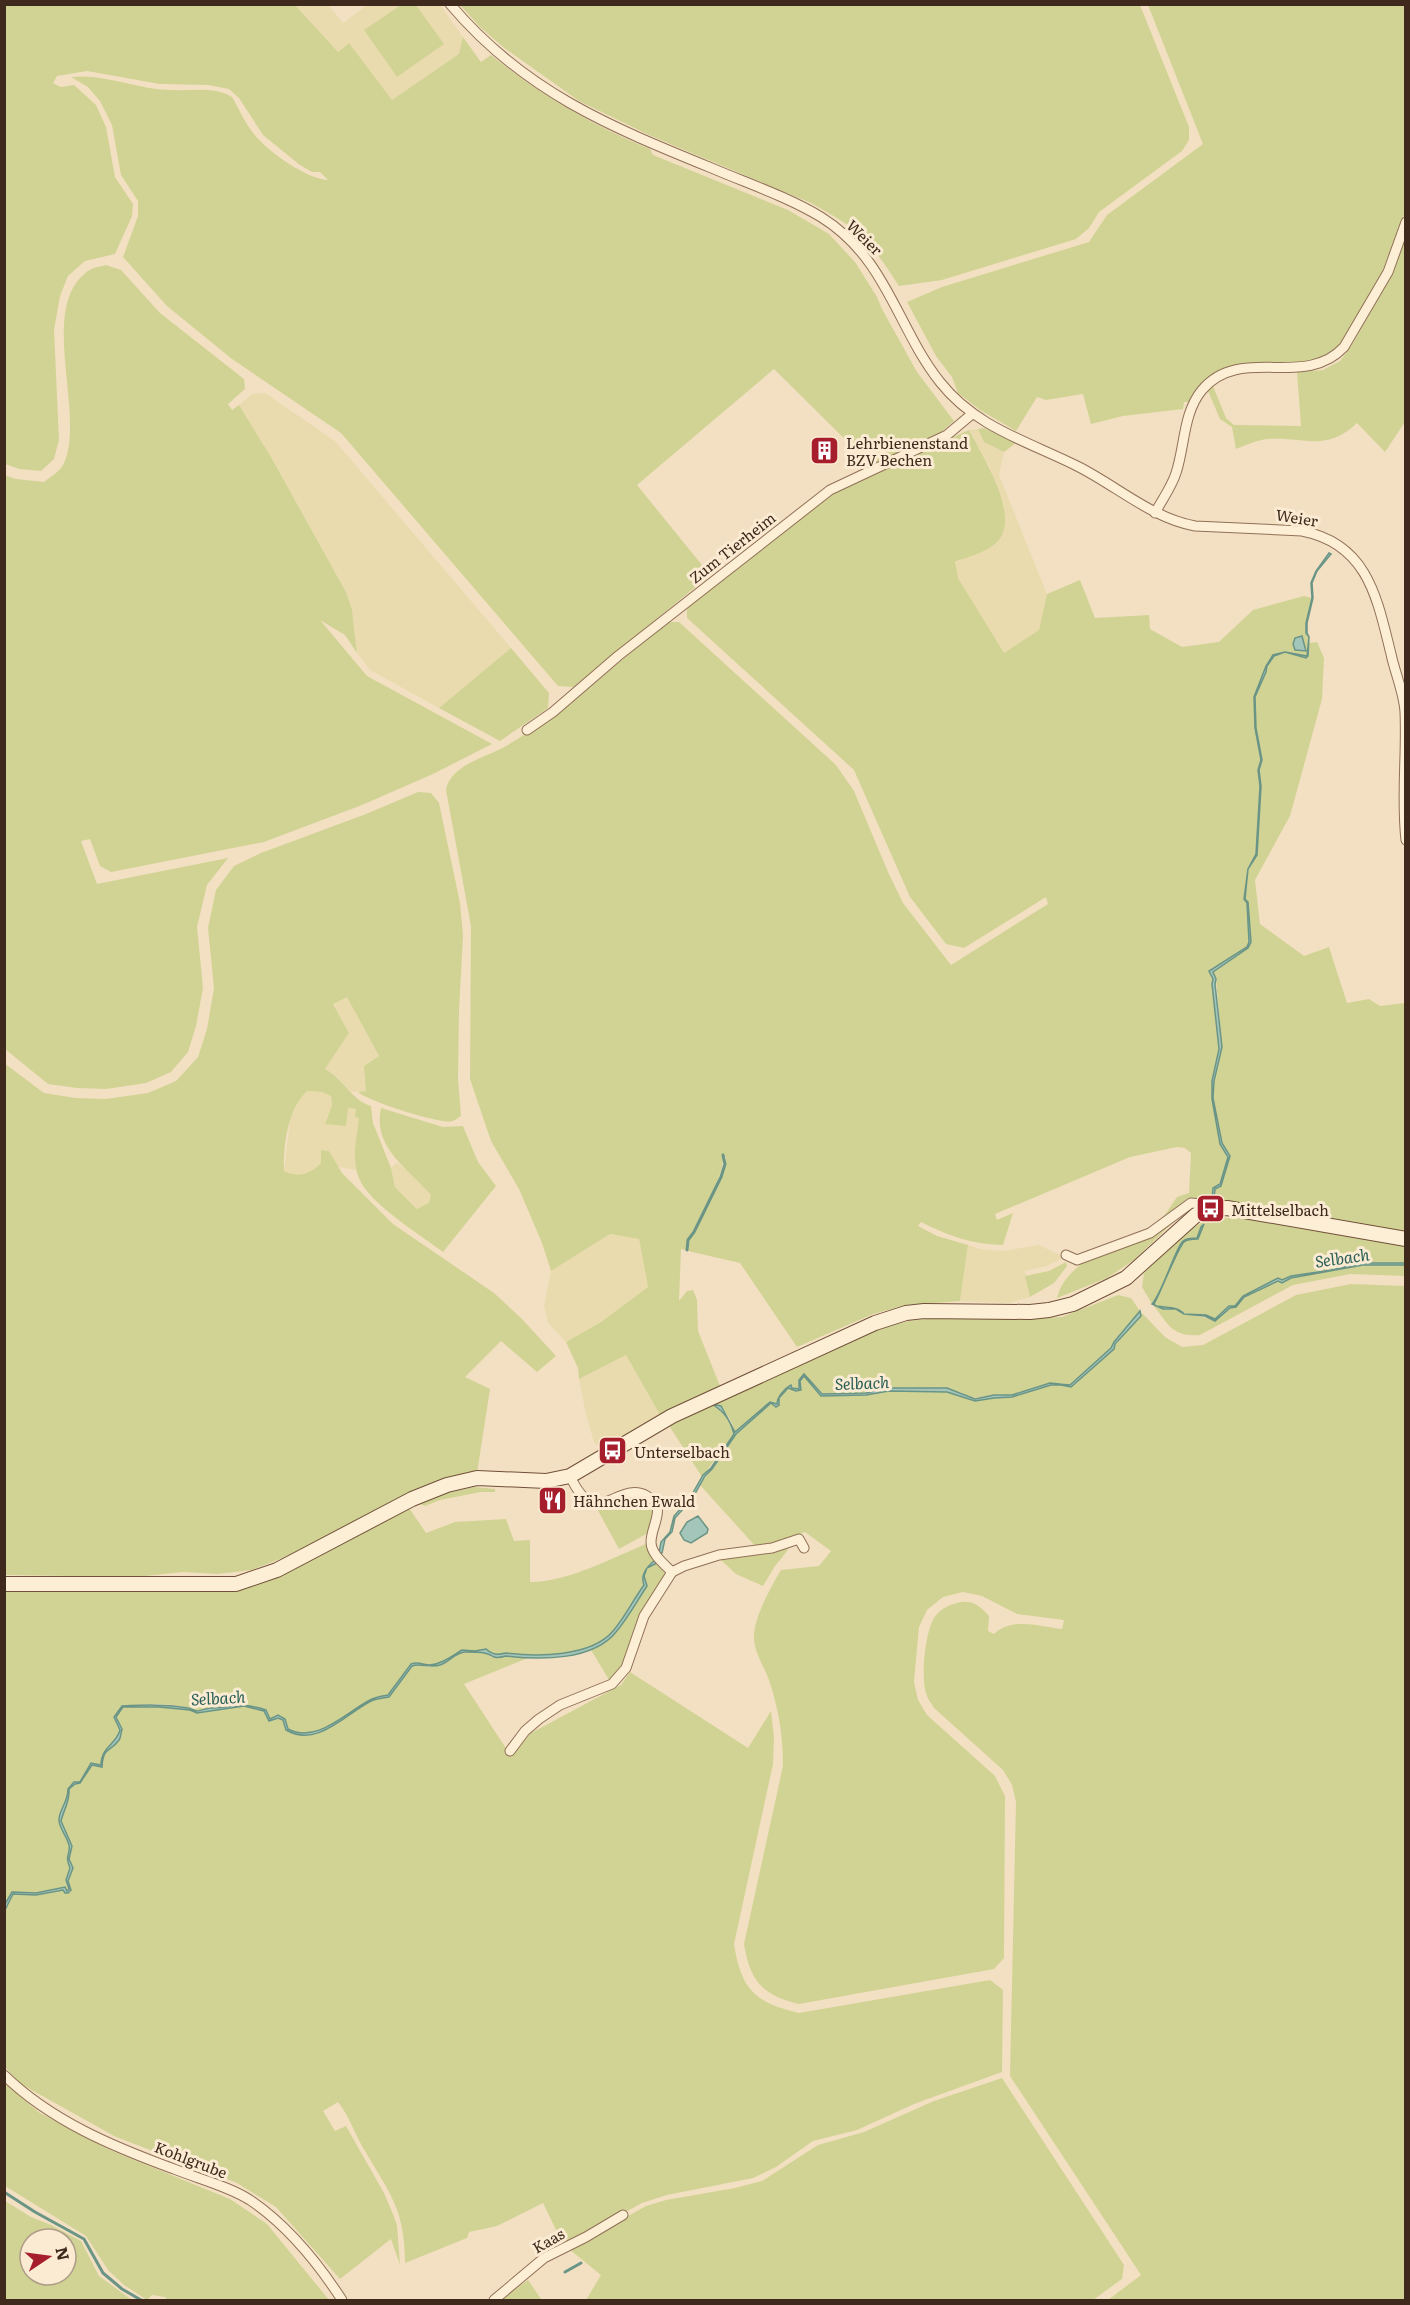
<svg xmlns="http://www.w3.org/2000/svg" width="1410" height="2305" viewBox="0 0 1410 2305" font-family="Literata,serif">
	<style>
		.farmland { fill: #eadbae }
		.green { fill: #d1d394; fill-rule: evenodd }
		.water { fill: #a4c5b9; stroke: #6a9586; stroke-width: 1.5 }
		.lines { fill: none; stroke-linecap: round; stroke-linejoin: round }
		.stream { stroke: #6a9586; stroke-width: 3 }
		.street-casing { stroke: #907056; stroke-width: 11 }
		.secondary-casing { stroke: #715039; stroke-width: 16 }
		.street { stroke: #fdeed6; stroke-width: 9 }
		.secondary { stroke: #fdeed6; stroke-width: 14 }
		.labels { text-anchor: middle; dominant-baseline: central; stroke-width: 6; stroke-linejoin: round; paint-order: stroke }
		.street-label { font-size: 15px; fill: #3e291c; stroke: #faebd2 }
		.poi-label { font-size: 15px; fill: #3e291c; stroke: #faebd2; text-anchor: start }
		.water-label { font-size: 16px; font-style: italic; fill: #2a5f57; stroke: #faebd2 }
	</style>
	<rect width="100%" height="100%" fill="#f3e0c2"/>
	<!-- farmland -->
	<g class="farmland">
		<path d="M324,4L329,6L343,23L367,5H440L463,37L460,49L456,56L392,101L349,43L338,52L295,5Z"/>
		<path d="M265,393L335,441L511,648L439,708L370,670L357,653L354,624L346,592L271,457L239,405L252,394Z"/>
		<path d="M978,429L984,442L1004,452L999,475L1047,594L1039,630L1004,654L958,578L955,568V563L995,544L1004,508L990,468L969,430Z"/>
		<path d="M347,996L379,1056L366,1064V1091L351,1092L334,1074L325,1069L349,1033L333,1004Z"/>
		<path d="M307,1091L322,1092L331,1096L332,1105L325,1123L348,1108L356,1109L359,1118L355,1157L356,1170L338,1167L329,1151L321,1150V1163L311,1173L292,1175L284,1171L290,1120L300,1098Z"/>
		<path d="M397,1163L415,1176L431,1195L430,1203L418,1209L395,1187L391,1168Z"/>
		<path d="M610,1234L639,1239L648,1287L601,1322L566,1342L548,1323L544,1306L551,1271Z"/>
		<path d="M968,1245L980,1249L1002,1251L1039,1245L1064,1257L1047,1266L1025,1271L1030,1297L1009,1303L960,1301Z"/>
		<path d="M626,1355L660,1415L601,1449L594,1442L586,1415L579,1379Z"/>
	</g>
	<!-- green -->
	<g class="green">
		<path d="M4,5H295L338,52L349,43L392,100L456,56L459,53L463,37L481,62L491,55C540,95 592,125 650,149L653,155L788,210L829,234L855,262L877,297L882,309L917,372L954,421L940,433L871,465L774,369L637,485L710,575L574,687L558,686L341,433L232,359L167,306L123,257L138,216V201L121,175L112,125L100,101L88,87L71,77C105,73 138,90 172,90C191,91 215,86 232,97C239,109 245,123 254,134C268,152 307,179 328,180L320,172H312L300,165L263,135L239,98L229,89L208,85L160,84L87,71L57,76L53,83L61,87L74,85L96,105L106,127L115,177L133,204L132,216L115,254L85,261L68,276L60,296L54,330L59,440L54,459L41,471L19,469L5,464Z"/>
		<path d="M401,5H416L444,44L397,77L364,30Z"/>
		<path d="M460,5H1140L1189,127V140L1182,151L1099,212L1089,228L1076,239L942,280L899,286C888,269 877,252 862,237C848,223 828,213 811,203L649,135L579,101L503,47L480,27Z"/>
		<path d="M1148,5H1405V212L1379,280L1342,344L1328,356L1303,363H1249L1223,369L1209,378L1189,402H1184L1183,409L1123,416L1091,424L1083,394L1046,400L1037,397L1016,431L980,410L958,393L952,377L936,356L907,302L942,287L1089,242L1107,215L1203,144Z"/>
		<path d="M1405,239V422L1385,452L1357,423C1326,453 1304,436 1268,439C1257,440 1246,445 1236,449L1232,427L1220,419L1208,391L1213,386L1226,418L1234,425L1301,426L1297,372L1323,370L1340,361L1352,345L1392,274Z"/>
		<path d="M106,265L121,270L160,313L244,379L245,389L228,404L232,410L239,405L271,457L346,592L352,610L357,653L345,635L320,620L367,676L492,744L433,774L362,805L264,842L111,872L100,866L90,839L81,841L97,884L228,858L207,885L197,927L203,988L196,1026L188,1052L171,1072L146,1083L106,1089L77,1088L48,1084L5,1049L4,475L16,479L44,482C50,477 61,471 64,463C86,414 37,307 88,271C93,267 100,267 106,265Z"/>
		<path d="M984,428L1016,443L1004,452L984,442L978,429Z"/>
		<path d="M969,430C982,455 1022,517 997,542C988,552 967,557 955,562L958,578L1004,653L1039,630L1047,594L1080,580L1095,618L1149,615L1150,629L1182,647L1219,642L1253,610L1304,596L1312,598L1306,633L1309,637L1308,643L1317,642L1324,658L1322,699L1290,816L1255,880L1260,924L1304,956L1329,947L1347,1003L1369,999L1380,1006L1405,1003V1234L1214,1199L1215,1189L1222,1185L1230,1156L1222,1143L1213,1098L1214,1081L1222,1047L1216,979L1213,972L1248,948L1251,943L1248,902L1244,899L1247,902L1249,942L1247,947L1209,971L1213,979L1212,984L1219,1049L1212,1081V1099L1220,1144L1228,1156L1219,1184L1213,1188L1212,1199L1188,1198L1160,1222L1177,1197L1189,1193L1191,1153L1185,1148L1177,1147L1130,1157L995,1214L997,1220L1013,1213L1003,1245C974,1245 946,1235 921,1222L918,1226L937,1236L968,1245L960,1301L906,1305L873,1314L797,1347L740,1263L688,1251L689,1241L722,1178L726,1158L723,1154C727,1169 698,1226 687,1240L686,1250L681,1249L679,1301L687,1291L693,1290L697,1300L698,1331L720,1386L660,1415L626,1355L579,1379L578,1368L566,1342L601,1322L648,1287L639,1239L610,1234L551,1271L542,1243L519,1189L491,1141L470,1079L471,926L446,790C450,765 487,757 506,746C565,712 615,665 667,622H679L836,765L854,791L888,872L903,903L951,965L1048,904L1046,897L964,948L946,944L910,897L854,770L687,618V605L830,496L851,483Z"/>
		<path d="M511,648L549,693L548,708L500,741L439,708Z"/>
		<path d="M418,792L431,793L439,803L460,903L463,935L459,1011L458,1079L461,1116C459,1117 456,1120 453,1121C441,1125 368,1101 358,1092L366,1091L364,1066L379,1056L347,997L333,1004L349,1033L325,1069C344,1079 351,1100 371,1106L373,1123L391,1168L395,1187L417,1209L429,1203L431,1195C409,1169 372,1148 381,1108L443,1127L463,1126L478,1162L496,1186L443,1252C422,1236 367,1202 359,1178C351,1160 357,1137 359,1118L355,1117L356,1109L348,1108L346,1126L325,1124L332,1105L331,1096L322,1092L307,1091C288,1109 283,1145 284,1171C298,1178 311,1174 321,1163V1150L329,1151L342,1173L393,1224L494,1293L522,1319L556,1356L537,1372L501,1341L465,1377L490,1389L477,1473L404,1497L285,1557L252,1570L217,1574L183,1572L136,1577L5,1575L4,1063L44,1093L76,1098L106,1099L148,1093L176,1081L198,1057L207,1029L214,988L208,928L216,890L234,866L261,853L366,814Z"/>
		<path d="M1184,1212L1134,1260L1107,1278L1057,1298C1061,1281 1073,1270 1087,1260Z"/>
		<path d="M1227,1218H1246L1405,1246V1263H1362L1291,1276L1282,1280L1278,1278L1243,1296L1235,1306H1229L1215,1319L1206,1315L1184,1314L1182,1310H1178C1189,1317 1203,1315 1215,1321L1230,1308L1236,1307L1244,1297L1278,1281L1282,1283L1291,1278L1363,1265H1405V1276L1350,1274L1293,1285L1200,1335C1172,1337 1169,1325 1153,1305L1163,1309L1172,1310L1156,1306L1154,1305L1156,1299L1152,1304L1142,1287L1144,1273L1188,1231L1204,1221Z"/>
		<path d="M1066,1262L1067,1266L1054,1283L1030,1297L1025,1276L1049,1271Z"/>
		<path d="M1351,1284L1405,1286V2300H1108L1141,2275L1010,2076L1016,1802L1012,1785L1003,1770L934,1708C932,1704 928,1700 927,1696C920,1680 925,1633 934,1618C939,1610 948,1605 957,1603C972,1599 980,1606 989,1616L988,1631L994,1634C1012,1617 1039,1626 1062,1629L1064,1620L1017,1614L982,1596L963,1592L943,1597L927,1610L919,1627L914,1682L918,1700L927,1715L995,1776L1005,1796L1004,1958L994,1969L799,2004C763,1995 750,1982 744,1944L783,1766C783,1737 779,1711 770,1683C765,1667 753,1652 754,1635C755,1615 771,1587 781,1570L819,1566L831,1551L805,1532L772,1546L757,1548L700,1485L736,1434L771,1403L778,1405L779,1398L788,1388L801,1390L800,1381L804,1376L821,1396L866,1395L889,1391L947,1392L975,1401L994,1398L1012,1397L1051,1385H1061L1071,1387L1117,1343L1142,1313L1165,1337L1182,1347L1203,1345L1296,1295Z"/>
		<path d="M1118,1295L1131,1298L1140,1311L1139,1315L1114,1342L1111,1348L1071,1385C1051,1379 1034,1390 1016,1394C1008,1396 1000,1394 992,1395C979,1397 971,1401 961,1392L910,1388H889L866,1393L822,1394L804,1374L799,1380V1389L796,1390L791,1385C784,1388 777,1397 777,1404L770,1402L735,1432C731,1419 725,1409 714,1403L879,1329L909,1321L944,1317L1025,1319L1062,1317Z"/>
		<path d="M712,1404C725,1410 730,1421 734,1434L702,1477L668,1424Z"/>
		<path d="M474,1487L495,1489V1492H481L440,1500L425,1506L420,1504L437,1495Z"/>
		<path d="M638,1496L647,1500L653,1507L654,1517L648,1533L619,1549L596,1507Z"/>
		<path d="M409,1508L426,1533L455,1522L506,1519L514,1541L530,1540V1582C568,1582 612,1558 646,1544L650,1555L655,1560C647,1567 640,1574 644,1585C633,1600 625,1617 613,1631C591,1657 537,1657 506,1653C497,1655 493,1655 486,1649L475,1651L462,1650C452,1656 442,1664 430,1665C423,1665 418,1661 411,1664L388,1695C382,1696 375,1697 370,1700C345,1713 317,1744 288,1729L285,1719L278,1715L270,1719L266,1710L244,1704H235L219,1709L210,1708L197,1711C175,1702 145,1704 122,1706L114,1717L120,1730C116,1744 101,1748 101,1765L91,1763L80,1782H74L68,1789C68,1803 59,1811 59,1821C60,1830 67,1837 69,1845C71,1854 64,1855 70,1868L66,1880L69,1889L67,1891L65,1887L36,1893L12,1892L5,1904V1590L235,1591C292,1576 356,1536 409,1508Z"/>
		<path d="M787,1548L788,1550L775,1566L763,1586L736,1574L721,1560L774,1553Z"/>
		<path d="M657,1563L665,1574L664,1582L642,1612L623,1665L611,1683L591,1650L616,1633L647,1586L644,1576L648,1568Z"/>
		<path d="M462,1652H485L491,1657L498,1658L506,1656L530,1657L464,1684L511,1756L531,1733L621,1685L630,1672L748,1748L771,1711L774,1738L773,1764L734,1944C741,1989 755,2003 799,2013L990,1980L1003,1990L1002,2072L914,2104L857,2130L813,2141L776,2167L753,2178L667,2195L642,2203L565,2245L562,2242L543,2203L497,2226L469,2232L467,2238L405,2263C405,2210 390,2194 365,2151C355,2135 350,2117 338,2102L323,2111L335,2131L346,2126L384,2193L393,2214L397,2225L400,2265L391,2239L340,2279L276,2207L237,2183L116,2137L21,2084L5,2067L6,1942L4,1910L13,1894L36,1895L64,1890L65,1893L71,1890L68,1881L73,1868L69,1859L72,1846L61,1821C64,1809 70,1801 69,1789L75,1784L80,1783L92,1765L102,1767C103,1747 111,1752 119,1740C121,1737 121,1733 122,1729L116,1717L122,1707H159L190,1710L197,1713L244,1706L264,1711L269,1721L278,1718L283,1720L286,1730C317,1748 345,1715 371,1701C376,1699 383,1698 389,1697L412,1666C419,1664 424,1667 431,1667C443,1666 452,1658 462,1652Z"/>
		<path d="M1002,2078L1124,2265L1122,2279L1093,2300H586L601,2275L569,2249L646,2206L666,2200L735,2188L762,2181L818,2145L864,2132L934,2101Z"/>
		<path d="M4,2083L40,2113L110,2150L230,2199L267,2224L329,2300H168L165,2297L152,2295L147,2300L124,2285L108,2270L86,2236L5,2186Z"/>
		<path d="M5,2201L31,2217L51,2225L81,2241L99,2276L132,2300H5ZM30,2239H66V2275H30Z"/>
		<path d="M528,2280L541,2299L569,2300H501Z"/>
	</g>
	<!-- water -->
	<g class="water">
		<path d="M1329,553L1331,554L1317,571L1312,583L1313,598L1307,623V633L1309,637L1308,656L1306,658L1285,652L1274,656L1267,666L1266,672L1255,697L1256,728L1262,760L1259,770L1261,786L1257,855L1248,869L1245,899L1248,902L1251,942L1248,948L1213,972L1216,979L1215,984L1222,1047L1214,1081L1213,1098L1222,1143L1230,1156L1221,1186L1215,1189L1214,1199H1212L1213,1188L1220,1184L1228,1157L1220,1144L1212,1099V1081L1219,1049L1212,984L1213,979L1209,971L1247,947L1249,942L1247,903L1244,899L1248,869L1256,854L1260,786L1258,770L1261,760L1255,728L1254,697L1266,666L1273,655L1285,652L1307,656L1309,637L1306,633V623L1312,598L1311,583L1316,571Z"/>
		<path d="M1302,636L1306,651L1295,650L1293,644L1295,638Z"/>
		<path d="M1204,1224L1198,1239C1193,1239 1187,1239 1184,1242C1179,1245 1160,1294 1154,1304L1156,1306C1164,1307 1179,1307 1184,1314L1206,1315L1215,1319L1229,1306H1235L1243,1296L1278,1278L1282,1280L1291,1276L1331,1270L1362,1263H1405V1265H1363L1291,1278L1282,1283L1278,1281L1244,1297L1236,1307L1230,1308L1215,1321L1205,1316L1184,1314L1176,1309H1163L1152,1304C1163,1292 1176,1246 1183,1241C1187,1238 1193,1238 1197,1238L1201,1227Z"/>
		<path d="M1140,1311L1141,1316L1115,1344L1114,1349L1071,1387L1061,1385H1051L1012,1397L994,1398L975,1401L947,1392L889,1391L866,1395L821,1396L804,1376L800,1381L801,1390L796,1391L788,1388L779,1398V1405L776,1407L771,1403L736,1434L712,1469L705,1476L692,1499L675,1518L672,1532L665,1539L662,1553H659L661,1542L670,1532L674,1516L690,1498L703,1475L711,1468L734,1434C730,1419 724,1412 712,1404L721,1406L735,1432L770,1402L777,1404C777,1397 784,1389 791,1385L792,1388L799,1389V1380L804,1374L822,1394L866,1393L889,1388H947L975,1399L994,1395H1012L1050,1383L1070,1385L1111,1348L1114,1342Z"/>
		<path d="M698,1516L708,1529L707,1533L691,1543L684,1540L680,1533L687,1522Z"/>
		<path d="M655,1560L657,1563L647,1568L644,1576L647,1586C637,1601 628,1618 616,1632C593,1661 539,1660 506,1656C491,1660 495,1655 484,1653C479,1652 470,1652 465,1652C456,1652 448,1663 440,1665C430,1668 420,1663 412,1666L389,1697C383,1698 376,1699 371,1701C344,1715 317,1748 286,1730L283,1720L278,1718L269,1721L264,1711L244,1706L197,1713L190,1710L159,1707H123L116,1717L122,1729C121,1733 121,1737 119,1740C111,1752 103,1746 102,1767L92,1765L80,1783L75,1784L69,1789C70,1801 64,1809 61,1821L72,1846L69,1859L73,1868L68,1881L71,1890L68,1893H65L63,1890L36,1895L13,1894L5,1910V1904L12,1892L36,1893L65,1887L67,1891L69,1889L66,1880L70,1868C64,1855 71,1854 69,1845C67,1837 60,1829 59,1821C58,1811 68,1803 68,1789L74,1782H80L91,1763L101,1765C101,1747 116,1745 120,1730L114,1717L122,1706C143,1705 166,1704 188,1708C191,1708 194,1711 197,1711C201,1711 206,1708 211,1708C233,1707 242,1702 266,1710L270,1719L278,1715L285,1719L288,1729C317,1744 345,1713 370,1700C375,1697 382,1696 388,1695L411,1664C418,1661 423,1665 430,1665C442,1664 452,1656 462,1650L475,1651L486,1649C493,1655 497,1655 506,1653C537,1657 591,1657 613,1631C625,1617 633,1600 644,1585C640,1574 647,1567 655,1560Z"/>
	</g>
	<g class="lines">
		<!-- stream -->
		<g class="stream">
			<path d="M687,1250L688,1240L694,1232L721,1177L725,1164L723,1155"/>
			<path d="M4,2192L35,2212L84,2239L103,2273L122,2289L141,2300"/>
			<path d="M565,2272L581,2263"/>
		</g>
		<defs>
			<g id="street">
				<path d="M450,4C524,92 611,127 714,169C749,184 788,197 821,217C887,258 896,326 940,382C976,428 1030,442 1079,467C1118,487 1152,518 1195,526L1302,531C1368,544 1377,598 1391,654C1395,673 1404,693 1405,712C1407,754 1401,797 1406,840"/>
				<path d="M1155,513C1162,500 1172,486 1176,473C1185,446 1183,413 1202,390C1240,344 1304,390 1344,347L1388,272L1406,222"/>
				<path d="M527,730L553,712L618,656L830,490L947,435L972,414"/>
				<path d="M1066,1255L1077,1260L1150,1233L1191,1203L1201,1204L1210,1209"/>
				<path d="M570,1476C597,1534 617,1479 647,1496C668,1507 651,1525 651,1542C651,1554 664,1564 672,1572L684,1566L719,1555L772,1548L799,1539L804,1548"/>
				<path d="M510,1751L525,1731L539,1719L560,1705L612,1684L626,1668L644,1616L672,1572"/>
				<path d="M4,2075C51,2121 114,2147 174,2169C199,2179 228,2186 250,2200C287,2225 318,2263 342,2300"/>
				<path d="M494,2300L544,2258L586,2237L623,2215"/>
			</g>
			<path id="secondary" d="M4,1584H236L277,1570L412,1499L447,1485L477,1478L546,1481L570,1476L672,1416L875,1323L906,1313L924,1311L1030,1312L1049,1310L1073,1304L1126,1278L1196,1215L1210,1209L1227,1208L1406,1239"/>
		</defs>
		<!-- street casing -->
		<use href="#street" class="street-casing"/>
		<!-- secondary casing -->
		<use href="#secondary" class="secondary-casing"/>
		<!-- street -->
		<use href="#street" class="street"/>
		<!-- secondary -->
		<use href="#secondary" class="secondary"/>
	</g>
	<!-- icons -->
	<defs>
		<symbol id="building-square" viewBox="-11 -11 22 22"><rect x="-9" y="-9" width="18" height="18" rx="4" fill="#a61e2c" stroke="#faebd2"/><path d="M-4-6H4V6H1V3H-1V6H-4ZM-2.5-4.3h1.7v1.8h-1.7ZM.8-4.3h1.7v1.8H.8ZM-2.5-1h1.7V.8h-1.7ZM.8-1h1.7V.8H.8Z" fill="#fff"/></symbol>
		<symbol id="bus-square" viewBox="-11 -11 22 22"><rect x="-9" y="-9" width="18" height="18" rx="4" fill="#a61e2c" stroke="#faebd2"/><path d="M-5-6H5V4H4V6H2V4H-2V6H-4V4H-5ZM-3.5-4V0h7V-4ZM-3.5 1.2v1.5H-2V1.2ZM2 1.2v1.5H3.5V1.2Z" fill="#fff"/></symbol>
		<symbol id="restaurant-square" viewBox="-11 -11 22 22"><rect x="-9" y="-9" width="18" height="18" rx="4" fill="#a61e2c" stroke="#faebd2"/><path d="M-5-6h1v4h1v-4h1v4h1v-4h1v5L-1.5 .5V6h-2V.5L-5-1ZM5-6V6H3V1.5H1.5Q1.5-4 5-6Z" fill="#fff"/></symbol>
	</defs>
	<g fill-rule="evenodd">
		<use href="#building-square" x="808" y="434" width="33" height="33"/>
		<use href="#bus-square" x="1194" y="1192" width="33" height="33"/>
		<use href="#bus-square" x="596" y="1434" width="33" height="33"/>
		<use href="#restaurant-square" x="536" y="1484" width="33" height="33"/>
	</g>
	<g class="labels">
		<!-- street labels -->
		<g class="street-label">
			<text transform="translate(865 237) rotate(45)">Weier</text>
			<text transform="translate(1297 517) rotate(9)">Weier</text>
			<text transform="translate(732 547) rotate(-38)">Zum Tierheim</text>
			<text transform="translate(191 2159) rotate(21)">Kohlgrube</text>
			<text transform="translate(548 2240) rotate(-30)">Kaas</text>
		</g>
		<!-- poi labels -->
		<g class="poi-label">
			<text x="846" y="442">Lehrbienenstand<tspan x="846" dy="17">BZV Bechen</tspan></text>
			<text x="1231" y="1209">Mittelselbach</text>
			<text x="634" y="1451">Unterselbach</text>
			<text x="573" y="1500">Hähnchen Ewald</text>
		</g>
		<!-- water labels -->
		<g class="water-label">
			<text transform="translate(1342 1257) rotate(-8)">Selbach</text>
			<text transform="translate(862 1382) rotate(-2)">Selbach</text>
			<text transform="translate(218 1697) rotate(-3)">Selbach</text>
		</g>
	</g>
	<!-- border -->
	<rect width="1410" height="2305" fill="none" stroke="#3e291c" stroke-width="12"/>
	<!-- north arrow -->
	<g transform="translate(48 2257) rotate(77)"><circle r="28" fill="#faebd2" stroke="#af9d89" stroke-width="1.5"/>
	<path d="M0-4.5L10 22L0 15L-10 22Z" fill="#a61e2c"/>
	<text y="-9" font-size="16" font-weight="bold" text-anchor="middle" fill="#3e291c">N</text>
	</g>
</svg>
